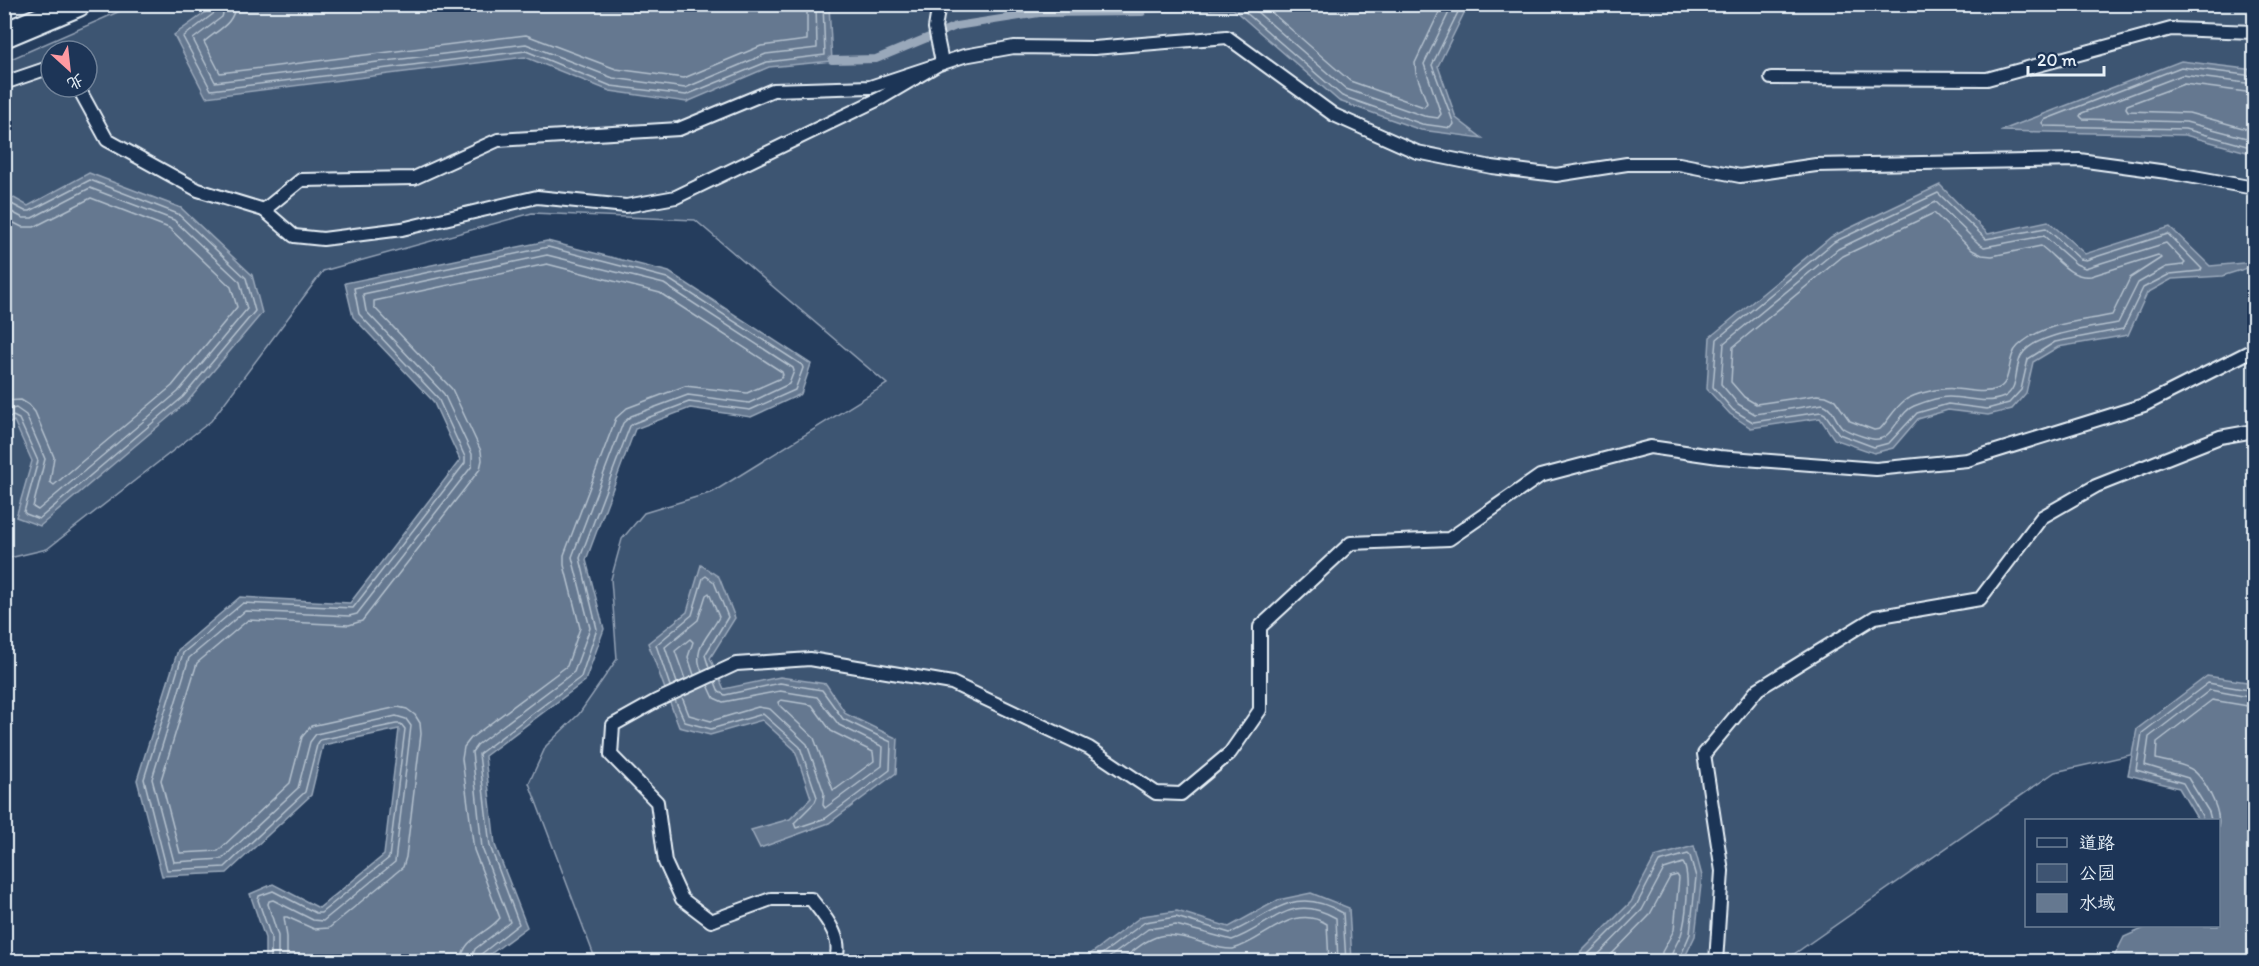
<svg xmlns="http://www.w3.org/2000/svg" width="2259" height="966" viewBox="0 0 2259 966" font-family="Itim,'LXGW WenKai TC',sans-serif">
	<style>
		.green { fill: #3e5472; stroke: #93a2b5; stroke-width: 1.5; fill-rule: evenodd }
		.water { fill: #657890; stroke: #99a8ba; stroke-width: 1.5 }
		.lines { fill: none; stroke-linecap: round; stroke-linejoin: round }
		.shore { stroke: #b4c1ce; stroke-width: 1.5 }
		.stream { stroke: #99a8ba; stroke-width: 8 }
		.lane-casing { stroke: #e8f1f8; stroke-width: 16 }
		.street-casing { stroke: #e8f1f8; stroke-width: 28 }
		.lane { stroke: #1d3557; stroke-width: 12 }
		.street { stroke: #1d3557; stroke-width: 24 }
	</style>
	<rect width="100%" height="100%" fill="#253d5d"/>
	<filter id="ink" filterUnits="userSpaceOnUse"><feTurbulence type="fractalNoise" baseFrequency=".0167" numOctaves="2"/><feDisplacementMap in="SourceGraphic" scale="12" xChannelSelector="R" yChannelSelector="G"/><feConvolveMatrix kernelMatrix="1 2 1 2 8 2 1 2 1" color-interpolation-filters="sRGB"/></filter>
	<g filter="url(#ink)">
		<!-- green -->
		<path class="green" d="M136,4L2254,5V727L2055,772L1784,961H596L529,783L546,746L579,714L617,659L611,579L622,539L644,513L713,492L887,384L695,220L532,213L323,271L211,421L47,549L5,559L4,62ZM51,51H87V87H51Z"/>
		<!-- water -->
		<g class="water">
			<path d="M1158,4L1468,5L1438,66L1456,118L1482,138L1421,130L1339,101L1233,9L1142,12Z"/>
			<path d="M216,5H829L832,61L769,67L687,102L610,91L525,57L206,97L174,35Z"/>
			<path d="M2181,61L2254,70V154L2185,135L2000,131Z"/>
			<path d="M89,173L181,208L252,275L262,313L188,401L40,526L16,517L32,461L14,421L5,426V193L28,206Z"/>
			<path d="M1940,185L1988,234L2048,221L2085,254L2170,227L2210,266L2254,262V266L2222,276L2172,279L2147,293L2128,335L2058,347L2033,362L2026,393L2012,409L1988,415L1948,410L1918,419L1893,448L1874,453L1834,439L1820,418L1751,428L1730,414L1707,389L1710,337L1831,237Z"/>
			<path d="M547,241L669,272L811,364L801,394L751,417L690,408L635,429L586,560L604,629L585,681L485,756L495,845L527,927L481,961H265V938L250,894L273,884L319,908L384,855L399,729L323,745L311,795L227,873L162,876L137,780L178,650L240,597L350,603L460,460L433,401L353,317L345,283Z"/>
			<path d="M701,565L719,577L735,618L710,658L724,689L780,677L826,684L846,714L898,739L896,773L829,823L760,848L751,830L790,819L811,798L795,750L762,720L710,735L679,727L648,643L687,612Z"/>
			<path d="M2207,676L2247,682L2254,686V961H2112L2124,937L2149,926H2218V820H2198L2179,788L2128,775L2137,729Z"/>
			<path d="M1694,846L1702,876L1695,936L1683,961H1572L1631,902L1655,857Z"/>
			<path d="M1311,893L1349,908L1352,961H1081L1142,916L1177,911L1229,927L1278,900Z"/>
		</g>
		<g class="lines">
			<!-- shore -->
			<g class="shore">
				<path d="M219,4L217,11L183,37L211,90L526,51L611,86L686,95L767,62L825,55L823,4"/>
				<path d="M226,4L222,17L193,39L215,82L526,44L613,78L685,88L766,54L817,48L816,4"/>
				<path d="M235,4C235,24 217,30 204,42L220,73L526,35L616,69L684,78L761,46L807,40V4"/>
				<path d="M1236,4L1342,96L1422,124L1451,128L1454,124L1432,65L1462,4"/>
				<path d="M1248,4L1346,89L1424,116L1438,118L1441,114L1424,64L1453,4"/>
				<path d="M1262,4L1350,81L1424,107L1427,103L1416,73L1415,63L1443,4"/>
				<path d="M2254,76L2181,67L2044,120L2042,123L2045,126L2185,129L2254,148"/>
				<path d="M2254,84L2182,75L2082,113L2080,116L2083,119L2186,122L2254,140"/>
				<path d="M2254,93L2184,84L2127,105L2126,108L2128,111L2189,113L2254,131"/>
				<path d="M1938,193L1986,239L2046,228L2080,259L2086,260L2168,234L2202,269L2200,271L2170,274L2143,288L2123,329L2055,342L2028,359L2021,390L2009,403L1987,409L1948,404L1917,413L1889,443L1874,447L1839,434L1825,414L1821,412L1753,422L1733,410L1713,387L1717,339L1834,242Z"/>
				<path d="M4,200L25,211H30L90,180L178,214L246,278L255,311L183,397L39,519L26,514L24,512L38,461L19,419L13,416L4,419"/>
				<path d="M1936,202L1978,243L1984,247L2044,236L2076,264L2085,268L2166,243L2185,263L2183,265L2166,267L2138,283L2118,323C2094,328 2033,333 2021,356C2014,370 2019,389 2004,397C1986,405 1967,397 1949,397C1939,397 1924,402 1914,406C1898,412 1893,442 1873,439C1866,438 1849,432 1843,428C1834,420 1835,409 1823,404L1755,414L1738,404L1721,384L1724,343L1838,249Z"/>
				<path d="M4,208L23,218H32L90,188L174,220L240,282L247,309L178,392L38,510L33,507L45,459L26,415L16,408L4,411"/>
				<path d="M1934,213L1972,250L1982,255L1992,256L2041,246C2057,258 2070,279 2091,276L2158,255L2161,258L2130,278L2112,315C2080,322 2044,322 2018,346C2006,357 2013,383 1997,389C1984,394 1970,390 1956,389C1944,387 1914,393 1904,401C1894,409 1888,421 1880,429L1874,430L1850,421L1835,400L1826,396L1817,395L1756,404L1744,397L1731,382L1733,347L1843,256Z"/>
				<path d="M4,218L22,227H34L91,198L169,228L231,287L237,307L172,386L54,485L50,482L54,457L35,412L29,405L21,400L4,401"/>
				<path d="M685,679L675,651L690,639L693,642L688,657L694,675"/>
				<path d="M677,683L665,647L698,620L706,595L709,593L719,617C709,637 691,648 702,672"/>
				<path d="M670,686L656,645L692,615L703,578L706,576L714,582L728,617L705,655L709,668"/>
				<path d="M682,697L689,715L711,721L758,707L770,709L807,744L824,793L823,805L825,808L882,766L883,747L839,725L817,697L780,691L723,702L714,698L708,685"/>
				<path d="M675,700L685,722L711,729L763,714L800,747L817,797L815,802L794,823L796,828L826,818L890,770L891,742L843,719L822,690L780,683L725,695L719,692L715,682"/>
				<path d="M781,700L812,705L831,731L873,752L874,761L836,789L833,790L814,738L779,705L778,702Z"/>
				<path d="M2203,820L2202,816L2183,783L2136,770L2142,733L2208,683L2254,691"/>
				<path d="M2211,820L2209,812L2188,778L2145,765L2149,737L2210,690L2254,698"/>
				<path d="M2218,826C2222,811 2203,774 2189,768C2179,763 2166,762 2156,759L2157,742L2212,700L2254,707"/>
				<path d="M271,962V937L258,900L259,896L273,891L316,913H321L389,858L405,729L401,724H396L320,740L317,745L305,792L225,867L167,870L144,779L183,653L243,603L353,608L465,463V457L438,398L359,314L354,288L548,247L667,278L802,365L803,368L795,390L750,410L689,402L634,423L630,426L580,558L597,629L581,677L479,754L490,846L519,924L480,955L478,962"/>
				<path d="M278,962V936L268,904L269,901L273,900L313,920L323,921L395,862L411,726L406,719L396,716L316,734L310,742L298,788L222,859L174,862L152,779L189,658L245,611L349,616L357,614L472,466V454L444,394L366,311L363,294L547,255L664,284L793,368L794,371L789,384L749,403L688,395L631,416L623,423L572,557L590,628L574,672L477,745L472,752L482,848L510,922L475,949L470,962"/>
				<path d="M287,962V937L284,917H287L314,929L329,928L403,867L406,857L421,734L420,723L415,715L407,709L398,707L311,726L302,737L290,783L218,851L180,853L161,780L197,663L248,620L349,625L362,621L480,469L482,460L481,451L452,389L374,307V301L547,264L660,293L782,372L783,375L781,378L747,393L685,386L627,408L616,418L564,555V565L580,628L567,666L471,738L464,747L462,759L474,850L500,918C487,934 462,938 461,962"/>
				<path d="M1091,962L1145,922L1176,917L1230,933C1274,914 1293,884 1343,913L1346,962"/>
				<path d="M1103,962L1148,929L1176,925L1232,940C1271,927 1289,891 1336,918L1338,962"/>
				<path d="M1119,962C1153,936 1157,928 1200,942C1211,945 1222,950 1233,949C1265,941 1292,902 1327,924L1329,962"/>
				<path d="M1580,962L1636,906L1659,862L1688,854L1690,856L1696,877L1690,934L1678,962"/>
				<path d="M1591,962L1642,910L1664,869L1683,863C1691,874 1686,921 1681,935C1677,944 1671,951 1670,962"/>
				<path d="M1604,962L1649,916L1670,877L1677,875L1679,878L1674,930L1662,952L1661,962"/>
			</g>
			<!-- stream -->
			<path class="stream" d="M832,60L876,59L956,26L1039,13L1142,12"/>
			<defs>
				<g id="lane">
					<path d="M939,4L935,28L942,62"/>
					<path d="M942,62L881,98L676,197L626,206L537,197L402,229L323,239L294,236L264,210L301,180L414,178L498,140L679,129L773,90L870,87L964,56L1014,47L1094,48L1227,37L1334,115L1417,152L1492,167L1556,175L1627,164H1679L1740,176L1816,165L2079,160L2167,172L2254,188"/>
					<path d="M1771,78L1987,79L2171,29L2254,32"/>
					<path d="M4,83L51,67"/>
					<path d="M78,87L107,140L198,190L264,210"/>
					<path d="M835,962C845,938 824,916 811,899H771L711,921L682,899L665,862L657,802L611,755L613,725L656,701L736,664L810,659L952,683L1089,748L1156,793L1181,794L1230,753L1260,710V627L1351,543L1449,539L1540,476L1650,447L1719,457L1876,469L1967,460L2144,405L2247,353L2254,352"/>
					<path d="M1716,962L1722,871L1704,754L1758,689L1875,617L1980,599L2042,517L2096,486L2220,437L2254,431"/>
				</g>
				<path id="street" d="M4,35L78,4"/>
			</defs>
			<!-- lane casing -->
			<use href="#lane" class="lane-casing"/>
			<!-- street casing -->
			<use href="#street" class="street-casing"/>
			<!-- lane -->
			<use href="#lane" class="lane"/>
			<!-- street -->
			<use href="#street" class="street"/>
		</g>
	</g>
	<!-- margin -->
	<rect width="2259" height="966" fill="none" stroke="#1d3557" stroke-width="24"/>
	<rect x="12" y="12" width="2235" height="942" fill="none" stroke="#e8f1f8" stroke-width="2" filter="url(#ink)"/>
	<!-- legend -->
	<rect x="2025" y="819" width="195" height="108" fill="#1d3557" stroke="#6e8097" stroke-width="1.5"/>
	<rect x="2037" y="838" width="30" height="9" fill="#1d3557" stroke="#6e8097" stroke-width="1.5"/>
	<text x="2079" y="849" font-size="18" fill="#e8f1f8">道路</text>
	<rect x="2037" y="864" width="30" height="18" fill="#3e5472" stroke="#6e8097" stroke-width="1.5"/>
	<text x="2079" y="879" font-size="18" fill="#e8f1f8">公园</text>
	<rect x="2037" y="894" width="30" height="18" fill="#657890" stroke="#6e8097" stroke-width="1.5"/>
	<text x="2079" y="909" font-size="18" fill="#e8f1f8">水域</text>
	<!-- north arrow -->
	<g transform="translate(69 69) rotate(153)"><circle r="28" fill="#1d3557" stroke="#6e8097" stroke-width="1.5"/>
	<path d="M0-4.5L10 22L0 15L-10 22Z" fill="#ff9aa2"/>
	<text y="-9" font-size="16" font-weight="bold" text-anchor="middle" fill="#e8f1f8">北</text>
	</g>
	<!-- scale -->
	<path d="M2028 66v9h76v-9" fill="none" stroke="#e8f1f8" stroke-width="3"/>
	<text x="2037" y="66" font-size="18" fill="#e8f1f8" stroke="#1d3557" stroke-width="4.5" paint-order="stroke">20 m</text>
</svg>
